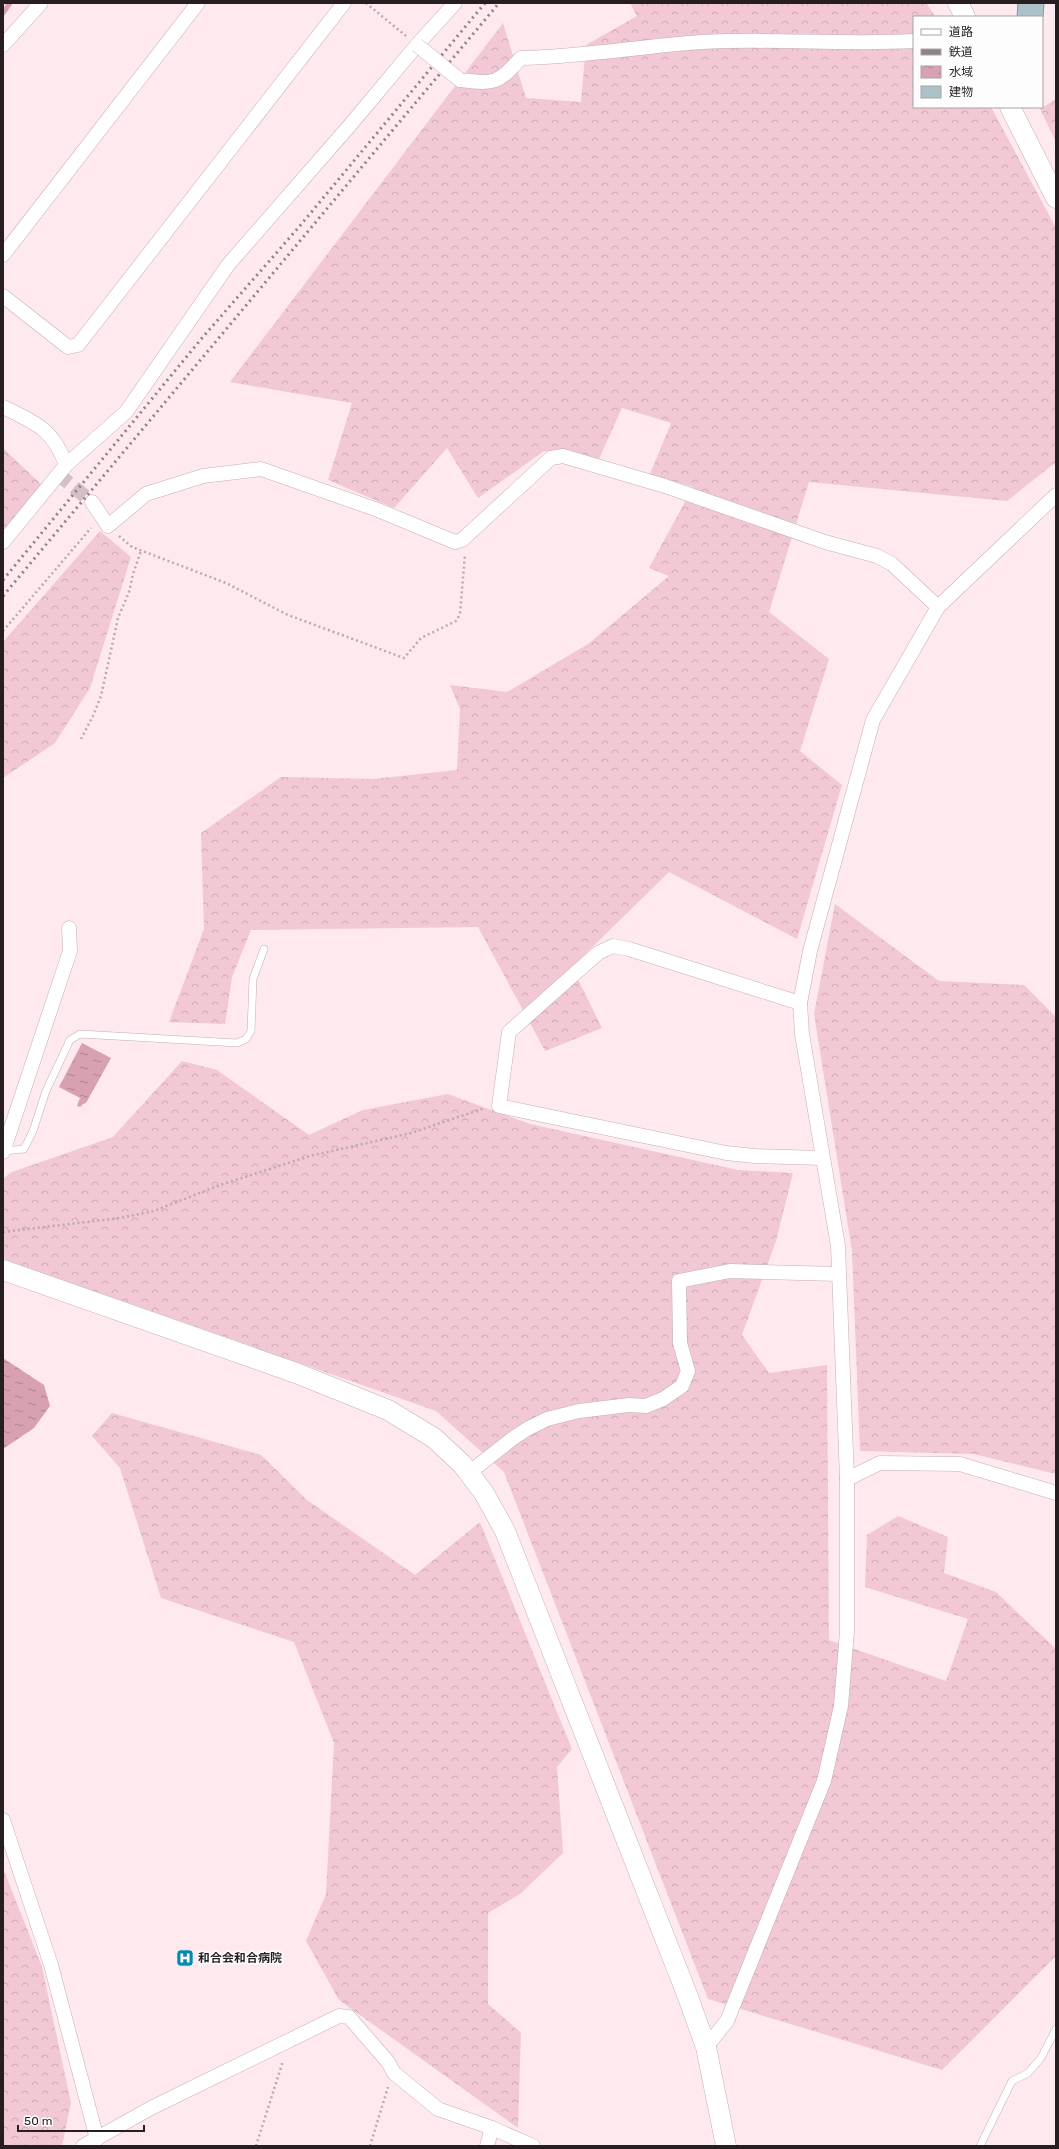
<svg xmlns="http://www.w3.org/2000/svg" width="1059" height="2149" viewBox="0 0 1059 2149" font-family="Rubik,'Noto Sans JP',sans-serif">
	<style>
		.forest { fill: url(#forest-crowns) }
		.water { fill: url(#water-ripples) }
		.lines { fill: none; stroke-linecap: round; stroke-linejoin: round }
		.stream { stroke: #d8a1b1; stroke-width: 5 }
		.building { fill: #adc1c8; stroke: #84969d }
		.street-tunnel { stroke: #d3c0c6; stroke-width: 14; stroke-dasharray: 14 7; stroke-linecap: butt }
		.lane-casing { stroke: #c2afb4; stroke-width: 8 }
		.street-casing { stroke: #c2afb4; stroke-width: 15 }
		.secondary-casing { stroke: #c2afb4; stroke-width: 21 }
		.path { stroke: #baa9ae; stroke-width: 2.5; stroke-dasharray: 2 3; stroke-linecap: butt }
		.lane { stroke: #fff; stroke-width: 7 }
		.street { stroke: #fff; stroke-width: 14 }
		.secondary { stroke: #fff; stroke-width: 20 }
		.rail { stroke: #8f8185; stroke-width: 3; stroke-dasharray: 2 4; stroke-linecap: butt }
		.street-bridge-casing { stroke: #c2afb4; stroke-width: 15; stroke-linecap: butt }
		.street-bridge { stroke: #fff; stroke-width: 14 }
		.labels { text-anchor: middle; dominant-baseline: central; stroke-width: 3.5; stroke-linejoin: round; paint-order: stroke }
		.poi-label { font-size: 12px; font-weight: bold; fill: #261e20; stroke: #fdfdfd; text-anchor: start }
	</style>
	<defs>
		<pattern id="forest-crowns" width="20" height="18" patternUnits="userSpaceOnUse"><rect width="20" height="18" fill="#f1c8d3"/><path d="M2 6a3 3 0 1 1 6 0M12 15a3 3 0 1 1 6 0" fill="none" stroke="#ceabb5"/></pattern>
		<pattern id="water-ripples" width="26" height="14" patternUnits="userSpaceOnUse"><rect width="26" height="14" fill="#d8a1b1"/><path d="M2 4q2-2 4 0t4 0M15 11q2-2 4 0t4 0" fill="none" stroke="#af8390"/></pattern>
	</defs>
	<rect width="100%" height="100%" fill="#fee9ef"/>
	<!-- forest -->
	<g class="forest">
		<path d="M630,3H926L936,17H914V107H991L1056,228V462L1007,501L809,482L769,612L829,659L800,751L842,785L797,939L669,872L572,967L602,1028L545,1051L478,927L251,930L232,977L225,1024L169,1022L204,929L201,833L281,777L373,779L457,770L460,709L450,685L507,692L588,644L669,576L649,568L693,487L650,474L671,423L622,408L599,459L544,451L478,498L447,448L394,508L328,480L352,403L230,382L503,23L526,98L581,102L586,45L637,16Z"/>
		<path d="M1056,99V142L1040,109Z"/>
		<path d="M3,448L44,487L3,531Z"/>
		<path d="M100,531L131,557L90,688L55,743L3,778V642Z"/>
		<path d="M835,904L939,981L1024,985L1056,1017V1474L974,1454L860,1451L852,1251L814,1014Z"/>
		<path d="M182,1061L217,1070L309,1135L363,1110L448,1094L530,1124L738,1170L793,1173L776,1241L742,1335L769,1373L827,1365L829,1640L946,1681L968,1619L865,1587L867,1535L898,1516L948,1537L944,1573L996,1592L1056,1649V1956L942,2070L708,1999L504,1472L436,1411L3,1259V1179L12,1172L113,1137Z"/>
		<path d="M112,1413L261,1455L307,1500L415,1575L480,1522L572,1749L557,1767L563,1853L520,1894L488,1913V2004L521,2033L518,2128L339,2000L306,1941L326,1894L334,1743L294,1642L161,1598L120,1468L92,1436Z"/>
		<path d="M3,1868L42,1967L71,2103L62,2146H3Z"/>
	</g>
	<!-- water -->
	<g class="water">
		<path d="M82,1043L111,1058L86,1103L83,1104L80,1107L77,1106L80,1098L59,1087Z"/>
		<path d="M3,1358L44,1385L50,1406L34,1428L3,1449Z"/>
	</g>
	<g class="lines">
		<!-- stream -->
		<path class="stream" d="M3,13L10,3"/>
	</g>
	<!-- building -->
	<path class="building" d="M1018,3H1044L1043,17H1017Z"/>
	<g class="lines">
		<!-- street-tunnel -->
		<path class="street-tunnel" d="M58,474L92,502"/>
		<defs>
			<g id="lane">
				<path d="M3,1151L24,1149L33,1131L46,1091L70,1040L80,1034L237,1043L246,1039L251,1031L253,979L264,949"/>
				<path d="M980,2146L1012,2081L1028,2073L1041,2058L1056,2029"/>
			</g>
			<g id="street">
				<path d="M3,45L41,3"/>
				<path d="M460,80C496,84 497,84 521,58C582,57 642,46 702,42C773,38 843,45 914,41"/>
				<path d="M3,255L198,3"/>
				<path d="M3,296L68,347L78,345L344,3"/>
				<path d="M3,407C36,423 53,429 66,465"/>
				<path d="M92,502L108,526L146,494L203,476L261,469L378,510L455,542L462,540L551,458L563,456L665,486L825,542L877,556L892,564L938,607"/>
				<path d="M3,542L66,465L126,412L228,265L351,124L417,45L455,3"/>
				<path d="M800,1003L629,949L613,946L598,953L509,1032L499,1106L726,1153L755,1156L822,1158"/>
				<path d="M3,1152L70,951L69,928"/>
				<path d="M470,1472L512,1439L527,1429L547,1419L579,1411L629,1405L646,1406L663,1399L682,1386L688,1371L680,1343L679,1281L730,1271L838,1274"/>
				<path d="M847,1479L880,1463L960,1464L1056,1493"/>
				<path d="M3,1820L51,1965L97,2139"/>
				<path d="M706,2047L727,2021L824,1781L841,1706L847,1631V1479L838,1246L802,1034L800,1003L810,951L873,720L938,607L1056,495"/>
				<path d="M83,2146L151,2108L339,2016L349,2017L388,2062L394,2073L438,2109L492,2128L533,2146"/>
				<path d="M487,2146L492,2128"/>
			</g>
			<g id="secondary">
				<path d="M958,3L965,17"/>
				<path d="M1010,107L1056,198"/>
				<path d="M3,1270L296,1373L388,1410L434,1438L462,1464L484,1493L505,1531L688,1997L706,2047L726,2146"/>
			</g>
		</defs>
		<!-- lane casing -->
		<use href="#lane" class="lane-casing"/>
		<!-- street casing -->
		<use href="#street" class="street-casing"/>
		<!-- secondary casing -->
		<use href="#secondary" class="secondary-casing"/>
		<!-- path -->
		<g class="path">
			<path d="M366,3L406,36"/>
			<path d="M119,536L132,547L226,583L288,615L404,658L421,638L456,621L460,614L465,554"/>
			<path d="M3,631L91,528"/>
			<path d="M81,739L93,716L101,696L118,618L129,592L133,574L141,551"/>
			<path d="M3,1232L120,1218L154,1211L220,1185L310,1156L411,1133L485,1108"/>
			<path d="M256,2146L283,2061"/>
			<path d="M370,2146L388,2087"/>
		</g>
		<!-- lane -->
		<use href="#lane" class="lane"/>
		<!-- street -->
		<use href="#street" class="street"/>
		<!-- secondary -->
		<use href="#secondary" class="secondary"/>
		<!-- rail -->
		<g class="rail">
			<path d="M3,580L202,338L299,227L485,3"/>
			<path d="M3,596L499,3"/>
		</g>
		<defs>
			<path id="street-bridge" d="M417,45L460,80"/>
		</defs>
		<!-- street-bridge casing -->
		<use href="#street-bridge" class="street-bridge-casing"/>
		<!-- street-bridge -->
		<use href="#street-bridge" class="street-bridge"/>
	</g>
	<!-- icons -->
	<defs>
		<symbol id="hospital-square" viewBox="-11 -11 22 22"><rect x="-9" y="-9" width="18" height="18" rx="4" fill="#0689ab" stroke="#fdfdfd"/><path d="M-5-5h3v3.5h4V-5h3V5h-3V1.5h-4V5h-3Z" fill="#fff"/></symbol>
	</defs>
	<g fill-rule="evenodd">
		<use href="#hospital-square" x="175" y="1948" width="20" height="20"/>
	</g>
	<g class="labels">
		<!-- poi labels -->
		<g class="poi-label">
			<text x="198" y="1958">和合会和合病院</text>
		</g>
	</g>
	<!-- border -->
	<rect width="1059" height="2149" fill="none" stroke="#261e20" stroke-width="8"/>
	<!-- legend -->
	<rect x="913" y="16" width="130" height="92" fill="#fdfdfd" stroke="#a7a4a5"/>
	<rect x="921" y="29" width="20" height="6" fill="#ffffff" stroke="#a7a4a5"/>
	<text x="949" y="36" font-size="12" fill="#261e20">道路</text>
	<rect x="921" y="49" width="20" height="6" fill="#8f8185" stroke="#a7a4a5"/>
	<text x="949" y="56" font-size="12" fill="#261e20">鉄道</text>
	<rect x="921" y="66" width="20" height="12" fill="url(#water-ripples)" stroke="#a7a4a5"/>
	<text x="949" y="76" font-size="12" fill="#261e20">水域</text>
	<rect x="921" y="86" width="20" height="12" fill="#adc1c8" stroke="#a7a4a5"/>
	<text x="949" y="96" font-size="12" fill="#261e20">建物</text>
	<!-- scale -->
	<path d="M18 2125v6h126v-6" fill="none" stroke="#261e20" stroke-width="2"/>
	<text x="24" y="2125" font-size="12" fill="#261e20" stroke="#fdfdfd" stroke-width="3" paint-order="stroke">50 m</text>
</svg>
